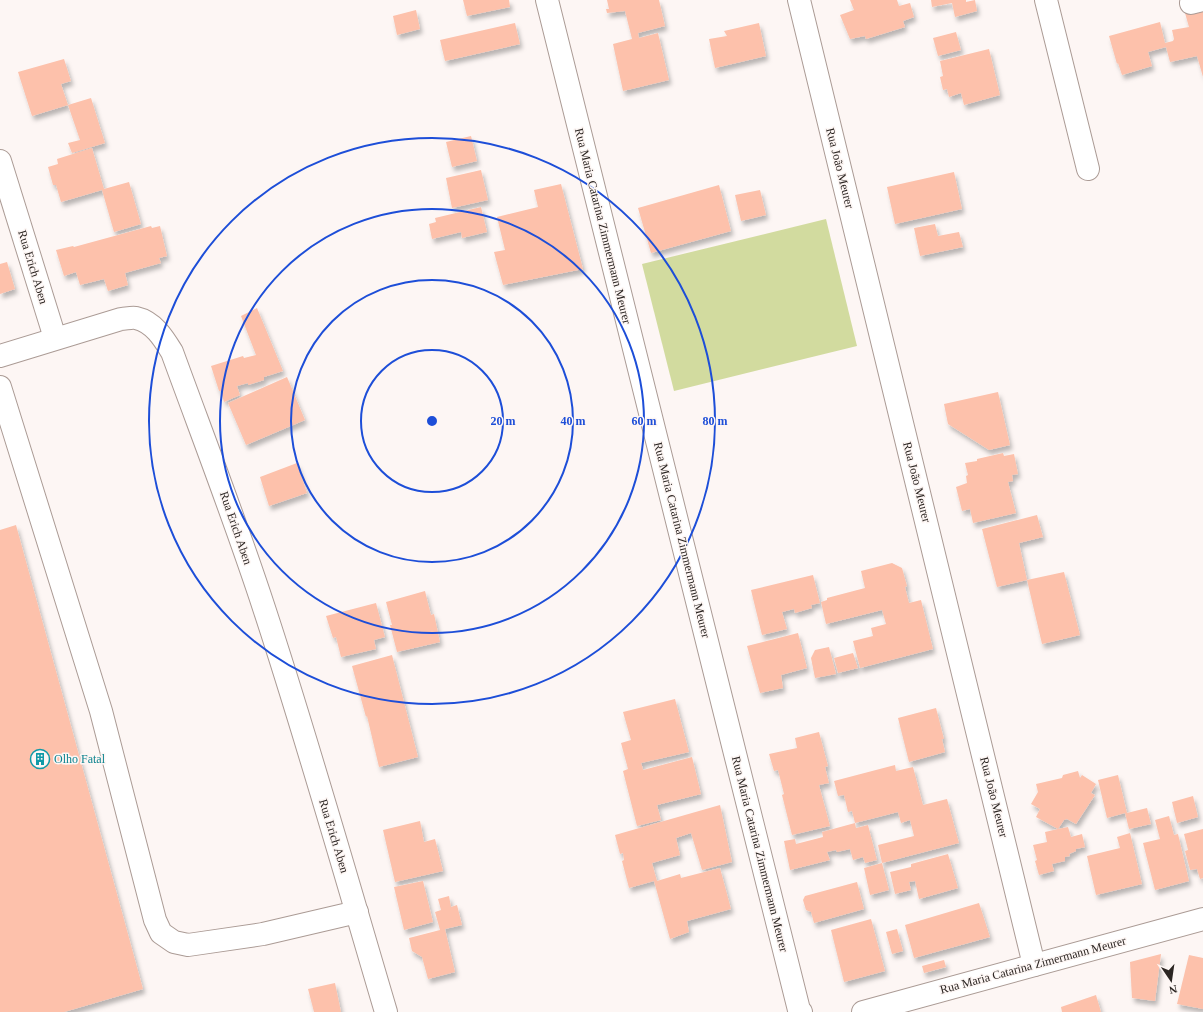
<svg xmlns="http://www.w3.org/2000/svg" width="1203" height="1012" viewBox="0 0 1203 1012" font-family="Georgia,serif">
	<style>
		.green { fill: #d2db9f }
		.building { fill: #fdc1ab; filter: url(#shadow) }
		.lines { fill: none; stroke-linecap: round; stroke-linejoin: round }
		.minor-casing { stroke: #ab9b95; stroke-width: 24 }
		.minor { stroke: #fff; stroke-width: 22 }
		.ring { fill: none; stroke: #1d4ed8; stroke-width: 2 }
		.labels { text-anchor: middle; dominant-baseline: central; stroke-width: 3; stroke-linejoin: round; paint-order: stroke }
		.street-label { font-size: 12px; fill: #2b2522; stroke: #fdf6f4 }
		.culture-label { font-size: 12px; fill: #0d838f; stroke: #fdf6f4; text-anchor: start }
		.centre { fill: #1d4ed8; stroke: #fdf6f4; stroke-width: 2 }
		.ring-label { font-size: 12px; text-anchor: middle; font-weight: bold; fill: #1d4ed8; stroke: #fdf6f4; stroke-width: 3; stroke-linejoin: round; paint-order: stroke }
	</style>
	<defs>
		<filter id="shadow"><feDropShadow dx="2.5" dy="4.5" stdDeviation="2" flood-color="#0004"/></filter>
	</defs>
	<rect width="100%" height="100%" fill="#fdf6f4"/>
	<!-- green -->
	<path class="green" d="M826,219L857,346L674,391L642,264Z"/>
	<!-- building -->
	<g class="building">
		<path d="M463,0H509L510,7L467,16Z"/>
		<path d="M607,0H659L665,26L638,33L639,38L658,33L669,80L623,91L613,44L632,39L625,11L607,13L606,9H609Z"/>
		<path d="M850,0H897L899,6L910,3L914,17L903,21L905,27L866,39L865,36L850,39L840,15L854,10Z"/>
		<path d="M931,0H966V2L975,0L977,11L955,17L952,3L932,7Z"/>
		<path d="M1203,8V77L1197,56L1170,62L1166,47L1148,52L1152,66L1122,75L1118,63L1117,64L1109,36L1160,22L1165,43L1173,41L1174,39L1172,30L1189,27L1185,13Z"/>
		<path d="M416,10L420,29L397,35L393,16Z"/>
		<path d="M515,23L520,44L445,61L440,40Z"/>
		<path d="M759,23L766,56L715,68L709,39L727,36L724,31Z"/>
		<path d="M956,32L961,50L938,56L933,38Z"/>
		<path d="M989,49L1000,95L964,105L961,93L949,97L947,89L943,90L940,77L943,76L940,61Z"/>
		<path d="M64,59L71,81L61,84L68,105L91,98L105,143L72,153L68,143L80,140L68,105L32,116L18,72Z"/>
		<path d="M471,136L477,161L452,167L446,142Z"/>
		<path d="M92,148L104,189L129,182L141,224L114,232L102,190L61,202L56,185H53L48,167L58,164L57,159Z"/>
		<path d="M481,170L488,200L452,208L446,178Z"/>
		<path d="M954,172L962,209L895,224L887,187Z"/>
		<path d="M561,184L583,269L503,285L494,252L505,250L497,217L538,207L534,190Z"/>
		<path d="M719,185L731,231L651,253L638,208Z"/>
		<path d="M760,190L766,215L741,221L735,195Z"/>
		<path d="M481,207L487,232L462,238L461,232L432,239L429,224L436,222L435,218Z"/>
		<path d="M935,224L938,236L959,232L963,247L920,256L914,228Z"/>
		<path d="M151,226L152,228L160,226L167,256L159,258L161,263L125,273L128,285L108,291L104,279L80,285L76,272L64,276L56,250L73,246L74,247Z"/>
		<path d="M7,262L15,289L0,294V264Z"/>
		<path d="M257,308L283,371L264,377V380L248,385V383L237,386L240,395L224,402L221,391H219L211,366L243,356L244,358L256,355L241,316Z"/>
		<path d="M287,377L305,420L246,445L228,403Z"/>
		<path d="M998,392L1010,445L989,450L948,424L944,404Z"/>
		<path d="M1003,453L1004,456L1014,454L1018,474L1012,475L1013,481L1008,482L1016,513L973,523L970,509L962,511L956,487L967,483L966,476L968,475L965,463L977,461V459Z"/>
		<path d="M297,463L307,493L269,506L260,477Z"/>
		<path d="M1037,515L1043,537L1019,543L1027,580L997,587L982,529Z"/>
		<path d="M16,525L143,989L64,1012H0V530Z"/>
		<path d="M892,563L902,568L907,586L905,587L909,603L921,600L933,649L860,668L853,641L873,636L871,628L886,624L882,610L826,624L821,602L827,600V598L865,588L861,571Z"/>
		<path d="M1064,572L1080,635L1042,644L1027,580Z"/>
		<path d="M813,575L820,603L811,605L812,608L795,613L794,609L782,612L787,629L762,635L751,590Z"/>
		<path d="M425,591L431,615L434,614L440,642L397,652L390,625H392L386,602Z"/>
		<path d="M376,603L385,637L374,640L376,649L341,657L336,637L333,638L326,616Z"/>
		<path d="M798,633L807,668L781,675L783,688L760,693L747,646Z"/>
		<path d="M829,647L836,674L815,678L811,658L815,650Z"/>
		<path d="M853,653L858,668L838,673L834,658Z"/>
		<path d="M392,655L418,757L379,767L367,716L366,717L352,666Z"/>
		<path d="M675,699L689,752L641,763L642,766L643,770L692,757L701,794L657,805L661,820L637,826L623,771L628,769L621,743L631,740L623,712Z"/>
		<path d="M936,708L944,739H942L945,752L909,762L898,718Z"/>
		<path d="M819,732L828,766L825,767L829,783L819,785L830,826L792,835L782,795L784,794L778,770L774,771L769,754L797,748L795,738Z"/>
		<path d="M895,765L896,771L913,767L923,805L947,799L959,843L882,863L878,845L914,836L910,820L901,823L898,812L855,823L852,811L848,812L844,795L838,796L834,781Z"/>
		<path d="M1078,771L1080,778L1082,775L1096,784L1091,793L1095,795L1076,824L1067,819L1064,820L1058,829L1068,827L1071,837L1082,834L1085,847L1076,849V851L1069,854L1070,856L1065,857V861L1052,864L1054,871L1039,875L1035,861L1037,860L1033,845L1047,842L1045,832L1058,829L1036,817L1040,809L1031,804L1038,792L1036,784L1062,778L1063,775Z"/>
		<path d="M1118,775L1127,813L1147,808L1151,824L1129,829L1125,813L1107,818L1098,780Z"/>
		<path d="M1193,796L1198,817L1177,823L1172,802Z"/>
		<path d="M720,805L732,862L702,870L691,833L676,838L680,855L652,863L657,881L680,874L681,878L720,868L731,909L687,921L689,932L670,939L654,881L629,888L622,861L624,860L623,853L620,854L615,835Z"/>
		<path d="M1169,816L1174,835L1178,834L1189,881L1155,890L1143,843L1160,839L1155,820Z"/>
		<path d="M420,821L424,842L435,839L443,871L395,882L383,830Z"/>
		<path d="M855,823L856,828L868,825L877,860L865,863L863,857L853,860L850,849L837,852L836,850L827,852L830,860L790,870L784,841L795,839L796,844L823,837L822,832Z"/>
		<path d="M1203,829V878L1200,879L1197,869L1190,870L1185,851L1188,850L1184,834Z"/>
		<path d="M1130,833L1142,884L1096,895L1087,856L1120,848L1117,837Z"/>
		<path d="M948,854L958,888L919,899L915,881L909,882L911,890L895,894L890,872L911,867V864Z"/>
		<path d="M882,863L889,890L870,895L864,868Z"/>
		<path d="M423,881L433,922L404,930L394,887Z"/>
		<path d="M857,882L864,909L814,923L811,912L806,910L803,900L805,896Z"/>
		<path d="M449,896L451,907L457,905L462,925L445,929L455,972L428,979L422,957L412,951L409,938L440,930L435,912L441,910L438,899Z"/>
		<path d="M979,903L990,937L914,958L905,925Z"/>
		<path d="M871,919L885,971L844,982L831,930Z"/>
		<path d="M897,929L903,951L892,954L886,932Z"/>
		<path d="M1161,954L1155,1001L1132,998L1130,962Z"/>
		<path d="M1189,955L1203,958V1009L1177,1004Z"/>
		<path d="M944,960L946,967L924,973L922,966Z"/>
		<path d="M335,983L341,1012H314L308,989Z"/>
		<path d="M1096,995L1101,1012H1062L1061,1007Z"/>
	</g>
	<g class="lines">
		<defs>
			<g id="minor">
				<path d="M547,0L799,1010L801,1012"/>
				<path d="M799,0L1034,965"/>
				<path d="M1046,0L1088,169"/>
				<path d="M1191,3L1202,0"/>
				<path d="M0,161L55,338"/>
				<path d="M0,356L121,319C125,319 132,317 136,318C154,322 164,339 172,352C203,437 236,522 264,608C308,742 346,877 386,1012"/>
				<path d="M0,387L101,711L155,920L161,933L174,942L188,945L263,934L357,912"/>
				<path d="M863,1012L1203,919"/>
			</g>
		</defs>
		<!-- minor casing -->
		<use href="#minor" class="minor-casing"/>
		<!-- minor -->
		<use href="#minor" class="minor"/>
	</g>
	<!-- distance rings -->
	<g class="ring">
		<circle cx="432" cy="421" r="71"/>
		<circle cx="432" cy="421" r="141"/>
		<circle cx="432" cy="421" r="212"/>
		<circle cx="432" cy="421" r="283"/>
	</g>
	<!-- icons -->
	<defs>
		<symbol id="building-ring" viewBox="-11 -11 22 22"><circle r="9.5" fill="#fdf6f4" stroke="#0f9aa8" stroke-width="1.5"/><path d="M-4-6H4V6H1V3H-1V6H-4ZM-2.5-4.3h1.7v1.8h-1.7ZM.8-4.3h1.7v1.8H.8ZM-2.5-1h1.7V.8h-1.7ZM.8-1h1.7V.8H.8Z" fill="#0f9aa8"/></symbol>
	</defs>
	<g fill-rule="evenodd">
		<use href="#building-ring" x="29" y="748" width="22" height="22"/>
	</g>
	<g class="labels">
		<!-- street labels -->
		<g class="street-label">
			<text transform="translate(840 168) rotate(76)">Rua João Meurer</text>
			<text transform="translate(603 226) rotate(76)">Rua Maria Catarina Zimmermann Meurer</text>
			<text transform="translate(33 267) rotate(73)">Rua Erich Aben</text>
			<text transform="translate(917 482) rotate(76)">Rua João Meurer</text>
			<text transform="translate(236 528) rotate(71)">Rua Erich Aben</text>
			<text transform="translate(682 540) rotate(76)">Rua Maria Catarina Zimmermann Meurer</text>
			<text transform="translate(994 797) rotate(76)">Rua João Meurer</text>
			<text transform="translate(334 836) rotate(73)">Rua Erich Aben</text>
			<text transform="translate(760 854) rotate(76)">Rua Maria Catarina Zimmermann Meurer</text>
			<text transform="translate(1033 965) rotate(-15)">Rua Maria Catarina Zimermann Meurer</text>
		</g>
		<!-- culture labels -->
		<g class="culture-label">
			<text x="54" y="759">Olho Fatal</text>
		</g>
	</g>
	<circle cx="432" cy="421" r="6" class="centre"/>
	<g class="ring-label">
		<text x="503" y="425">20 m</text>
		<text x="573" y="425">40 m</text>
		<text x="644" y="425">60 m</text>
		<text x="715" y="425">80 m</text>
	</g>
	<!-- north arrow -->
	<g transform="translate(1171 980) rotate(167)" stroke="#fdf6f4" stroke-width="3" paint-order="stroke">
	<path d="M0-3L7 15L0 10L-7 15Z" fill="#2b2522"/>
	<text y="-6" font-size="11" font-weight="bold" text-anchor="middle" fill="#2b2522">N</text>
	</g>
</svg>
